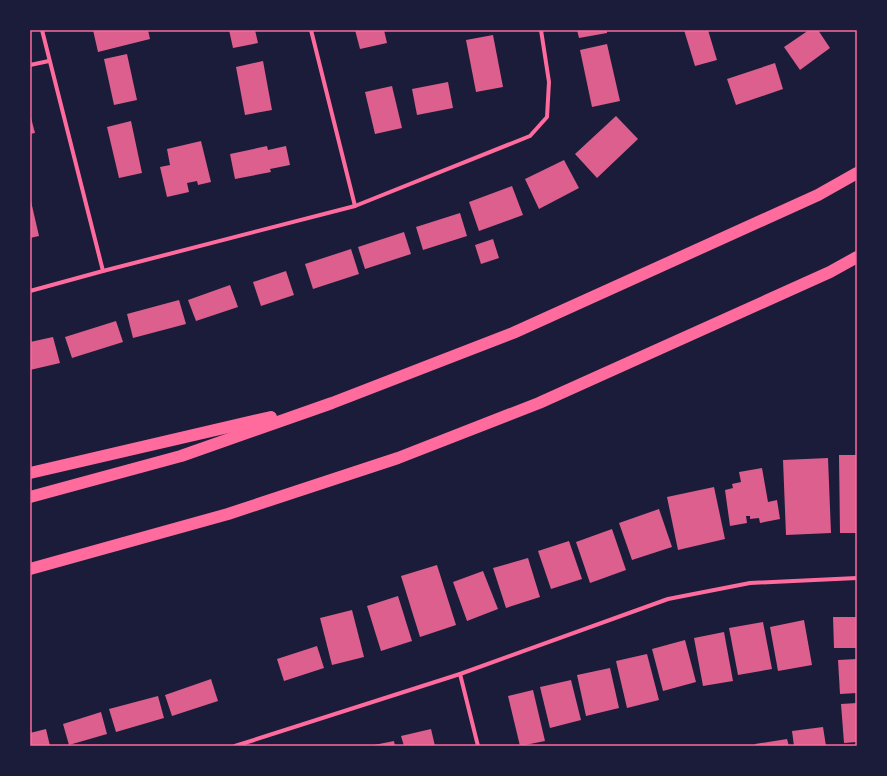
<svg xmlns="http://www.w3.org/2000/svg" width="887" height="776" viewBox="0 0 887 776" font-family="Montserrat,sans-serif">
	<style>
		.building { fill: #dd5f8e }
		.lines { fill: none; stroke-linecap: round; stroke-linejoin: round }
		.minor { stroke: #ff6b9d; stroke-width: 4 }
		.motorway { stroke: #ff6b9d; stroke-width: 12 }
		.neatline { fill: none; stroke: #ff6b9d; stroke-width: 1.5 }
	</style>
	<rect width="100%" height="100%" fill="#1b1b3a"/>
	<!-- building -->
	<g class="building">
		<path d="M93,30H148L150,39L98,52Z"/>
		<path d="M229,30H255L258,43L233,48Z"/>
		<path d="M355,30H384L387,43L360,49Z"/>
		<path d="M577,30H607V33L579,38Z"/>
		<path d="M684,30H708L717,60L695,66Z"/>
		<path d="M809,30H818L830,48L800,70L784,47Z"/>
		<path d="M493,35L503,87L476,92L466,40Z"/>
		<path d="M607,44L620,101L592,107L580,50Z"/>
		<path d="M127,54L137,100L114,105L104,59Z"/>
		<path d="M263,61L272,110L245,115L236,67Z"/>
		<path d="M775,63L783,89L736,105L727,79Z"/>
		<path d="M448,82L453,108L417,115L412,89Z"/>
		<path d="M392,86L402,128L375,134L365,92Z"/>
		<path d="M30,114L35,133L30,134Z"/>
		<path d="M616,116L638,139L597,178L575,154Z"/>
		<path d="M131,121L142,173L119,178L107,127Z"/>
		<path d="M201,141L211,182L198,185L197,181L187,183L189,192L167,197L160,167L170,165L167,149Z"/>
		<path d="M267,146L268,150L286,146L290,165L270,169L271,172L235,179L230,154Z"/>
		<path d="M564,160L579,188L539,209L525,179Z"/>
		<path d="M512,186L523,215L479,231L469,202Z"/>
		<path d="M30,197L39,236L30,238Z"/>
		<path d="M460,213L467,236L423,250L416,227Z"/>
		<path d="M404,232L411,254L365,269L358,247Z"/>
		<path d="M493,239L499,258L481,264L475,245Z"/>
		<path d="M351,249L359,274L313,289L305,264Z"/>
		<path d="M286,271L294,295L261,306L253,282Z"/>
		<path d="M230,285L238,307L196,321L188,300Z"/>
		<path d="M179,300L186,324L133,338L127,314Z"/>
		<path d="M116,321L123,342L72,358L65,337Z"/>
		<path d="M53,337L60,363L30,370V342Z"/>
		<path d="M839,455H857V533H840Z"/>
		<path d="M828,458L831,533L786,535L783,460Z"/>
		<path d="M762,468L768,502L777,500L780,519L760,523L759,518L750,519V516H746L747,523L730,526L725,490L733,488L732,484L741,482L739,472Z"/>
		<path d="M714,487L725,539L678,550L667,497Z"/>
		<path d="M659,509L672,547L632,560L619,523Z"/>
		<path d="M612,529L626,570L590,583L576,542Z"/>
		<path d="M569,541L582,579L551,589L538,551Z"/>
		<path d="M528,558L540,597L506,608L493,568Z"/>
		<path d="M437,565L456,625L420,637L401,576Z"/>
		<path d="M483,571L498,609L467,621L453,582Z"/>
		<path d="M398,596L412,641L381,651L367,606Z"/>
		<path d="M352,610L364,657L332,665L320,618Z"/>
		<path d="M833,617H857V648H834Z"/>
		<path d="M804,620L812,665L778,671L770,627Z"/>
		<path d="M763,622L772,669L738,675L729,628Z"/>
		<path d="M724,632L733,681L703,686L694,638Z"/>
		<path d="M685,640L696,682L663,691L652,649Z"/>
		<path d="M317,646L324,668L284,681L277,659Z"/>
		<path d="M647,654L659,700L627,708L616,661Z"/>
		<path d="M857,659V693L840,694L838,660Z"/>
		<path d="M610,668L619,708L586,716L577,675Z"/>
		<path d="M211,679L218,701L172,716L165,695Z"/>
		<path d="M571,680L581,720L550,728L540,687Z"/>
		<path d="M533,690L545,741L520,746L508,696Z"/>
		<path d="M158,696L164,718L116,732L109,709Z"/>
		<path d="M857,703V742L844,743L841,704Z"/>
		<path d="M101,712L107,734L69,745L63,724Z"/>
		<path d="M823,727L826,746H794L792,731Z"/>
		<path d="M46,729L50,746H30V733Z"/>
		<path d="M431,729L435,746H404L401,736Z"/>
		<path d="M787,739L789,746H756L755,744Z"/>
		<path d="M394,741L395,746H374V745Z"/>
	</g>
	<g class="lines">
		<!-- minor -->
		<g class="minor">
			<path d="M42,30L103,271"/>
			<path d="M311,30L355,206"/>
			<path d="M30,65L49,61"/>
			<path d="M30,291L103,271L355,206L530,136L547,117L549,82L541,30"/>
			<path d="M460,674L478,746"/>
			<path d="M235,746L460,674L668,599L750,583L857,578"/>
		</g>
		<!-- motorway -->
		<g class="motorway">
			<path d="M30,473L271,417"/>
			<path d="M30,497L181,456L332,403L513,333L818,195L857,173"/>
			<path d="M30,569L228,514L398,458L539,403L830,272L857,257"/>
		</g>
	</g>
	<!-- border -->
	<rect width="887" height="776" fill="none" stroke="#1b1b3a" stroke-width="62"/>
	<rect x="31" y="31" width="825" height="714" class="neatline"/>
</svg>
